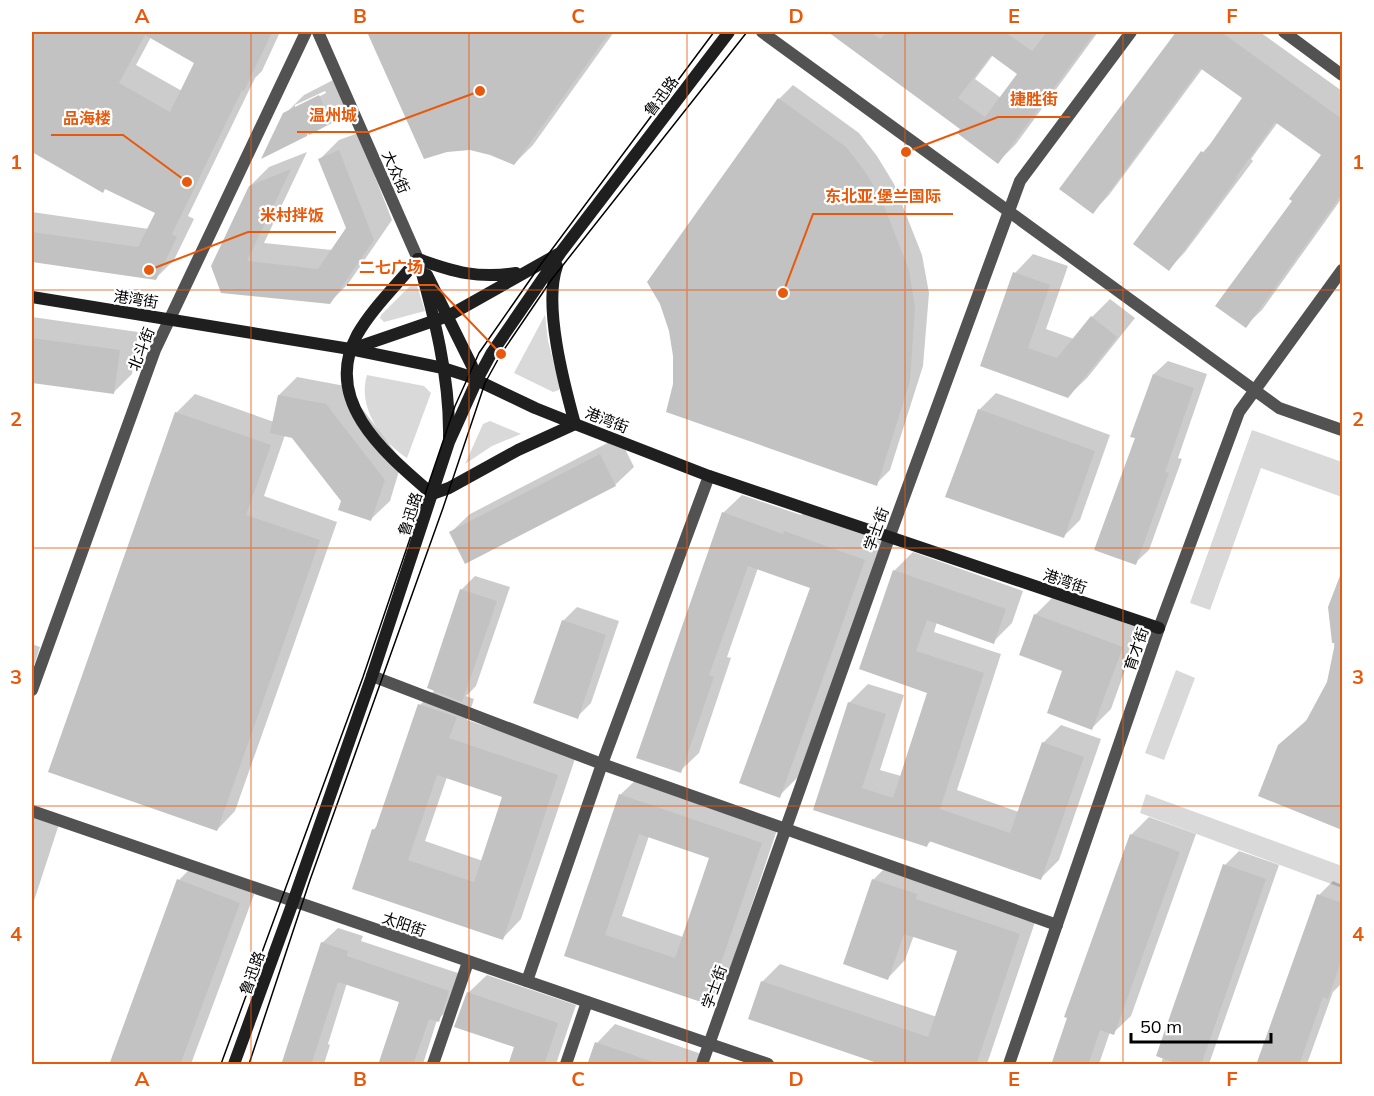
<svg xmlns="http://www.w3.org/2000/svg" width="1374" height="1096" viewBox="0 0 1374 1096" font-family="Mulish,'Noto Sans SC',sans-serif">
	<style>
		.green { fill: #d9d9d9 }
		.shadow { fill: #0003; fill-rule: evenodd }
		.building { fill: #c2c2c2; fill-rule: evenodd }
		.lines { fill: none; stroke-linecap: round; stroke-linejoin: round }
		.street { stroke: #525252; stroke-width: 12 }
		.secondary { stroke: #1f1f1f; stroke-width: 12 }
		.tram { stroke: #000; stroke-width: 1.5 }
		.grid { fill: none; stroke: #e8590c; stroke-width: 1.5; stroke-opacity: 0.55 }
		.labels { text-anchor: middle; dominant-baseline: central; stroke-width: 4.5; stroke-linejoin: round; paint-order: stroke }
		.street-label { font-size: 15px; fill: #000; stroke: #fff }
		.leader { fill: none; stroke: #e8590c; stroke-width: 2 }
		.callout-dot { fill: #e8590c; stroke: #fff; stroke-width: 2 }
		.callout-label { font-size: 16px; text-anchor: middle; font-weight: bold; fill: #e8590c; stroke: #fff; stroke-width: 4.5; stroke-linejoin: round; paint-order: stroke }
		.neatline { fill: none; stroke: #e8590c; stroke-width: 2 }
		.grid-label { font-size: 20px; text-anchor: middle; font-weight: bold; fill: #e8590c }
	</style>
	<rect width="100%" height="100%" fill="#fff"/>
	<!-- green -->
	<g class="green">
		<path d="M412,284L417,286L425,311L384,322L380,318L381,315Z"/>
		<path d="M545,315L548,341L560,387L559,390L553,392L514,373Z"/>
		<path d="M367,375L424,386L431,393L407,458C381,442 357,406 367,375Z"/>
		<path d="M490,421L521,434L492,446L465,464L483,424Z"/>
		<path d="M1252,430L1342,462V497L1261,468L1210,610L1190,603Z"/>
		<path d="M1176,670L1195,678L1164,760L1145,753Z"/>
		<path d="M1146,794L1342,866V888L1140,813Z"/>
	</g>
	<!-- shadow -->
	<g class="shadow">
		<path d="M35,32H280L262,71L255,78L188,216L194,219L174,260L156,278L32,260V212L149,229L157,212L105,188L102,191L32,151V38ZM151,37L196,62L182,91L136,65Z"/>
		<path d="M368,32H614L533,145L514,164L491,154L470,149L446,151L425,157Z"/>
		<path d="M830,32H1098L1016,144L998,162L963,128ZM993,55L1019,73L1001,98L975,79Z"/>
		<path d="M1177,32H1260L1342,91V198L1262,310L1245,326L1294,201L1323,155L1278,122L1251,159L1253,161L1185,252L1169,269L1203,152L1213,141L1244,97L1203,68L1109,195L1093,212L1061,188Z"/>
		<path d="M337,78L350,103L331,122L309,131L285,114L304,95ZM325,91L326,93L295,109V105Z"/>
		<path d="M793,85L859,133L877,156L894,184L922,255L929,293L923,366L890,470L876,484L779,99Z"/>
		<path d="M358,133L392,220L348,284L329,303L222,292L250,186L269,167L307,152L264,243L332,250L347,228L320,159L339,140Z"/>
		<path d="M1033,254L1068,266L1046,329L1074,339L1092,317L1110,299L1135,318L1087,378L1068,396L982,365L1015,273Z"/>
		<path d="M32,317L138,332L132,374L113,393L32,381Z"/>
		<path d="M1168,361L1207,374L1178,458L1182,459L1149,550L1135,563L1136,438L1154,374Z"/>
		<path d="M297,377L345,386L402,461L390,501L371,519L342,501L293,436L285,435L264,496L337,522L235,811L217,830L176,413L195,394L274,422L279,395Z"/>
		<path d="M996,393L1110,435L1080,520L1064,536L979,410Z"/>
		<path d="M619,437L634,467L615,485L451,532L470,514Z"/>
		<path d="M742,495L801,515L804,513L883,542L798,777L779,796L812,587L758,568L727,657L731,658L699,753L680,771L723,513Z"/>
		<path d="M913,552L1023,591L1012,623L993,642L937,622L934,632L1001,654L957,790L1019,812L1043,743L1061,725L1101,739L1059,860L1040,879L932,840L927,845L815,809L849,703L868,684L904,695L880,770L901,776L929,692L860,668L894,571Z"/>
		<path d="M1342,572V828L1259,795L1279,746L1311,716L1329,682L1335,652L1330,607Z"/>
		<path d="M475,576L510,587L476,686L466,696L474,699L467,720L576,756L521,919L503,938L354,888L374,829L378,825L420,705L435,690L461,590ZM447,777L504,796L483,861L425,841Z"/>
		<path d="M1053,597L1140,628L1111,709L1092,728L1064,670L1035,615Z"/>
		<path d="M577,607L619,621L591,703L577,717L563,621Z"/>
		<path d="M32,644L40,647L32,672Z"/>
		<path d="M639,777L779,824L725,984L706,1002L566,955L620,795ZM649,836L711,857L683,937L622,916Z"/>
		<path d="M32,814L60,821L32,907Z"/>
		<path d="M1149,817L1196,834L1131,1016L1113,1033L1110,1032L1099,1064H1053L1131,835Z"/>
		<path d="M1239,851L1279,865L1209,1064H1161L1225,865Z"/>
		<path d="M197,862L258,884L191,1064H110L179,880Z"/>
		<path d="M891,862L1037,916L987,1064H888L762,982L780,964L937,1017L959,950L914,935L905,960L888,978L873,880Z"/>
		<path d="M1333,881L1342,885L1341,984L1333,992L1307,1064H1258L1319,895Z"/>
		<path d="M338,928L363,936L361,941L464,975L454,1005L437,1020L423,1064H380L401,1001L347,983L328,1044L330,1045L324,1064H283L322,943Z"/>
		<path d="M487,975L576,1005L556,1064H501L504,1062L510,1064L516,1046L468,993Z"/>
		<path d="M615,1024L710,1057L707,1064H589L597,1043Z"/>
	</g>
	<!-- building -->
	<g class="building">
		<path d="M32,32H272L244,91L242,90L172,234L177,237L156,280L32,262V232L138,247L155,213L105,189L103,193L32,152ZM145,35L194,63L170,112L119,83Z"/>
		<path d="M367,32H610L514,165L490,155L470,150L447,152L424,159Z"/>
		<path d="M828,32H870L881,39L886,32H1005L1032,51L1047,32H1095L998,164L957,133L960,129ZM991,55L1017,74L985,117L958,98Z"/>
		<path d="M1176,32H1221L1342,119V194L1246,328L1215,306L1292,201L1289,199L1321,155L1275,122L1236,177L1237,178L1169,271L1133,244L1201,151L1204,153L1242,98L1200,68L1093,214L1059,189Z"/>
		<path d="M319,95L332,123L309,135L308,133L307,136L261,159L283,113Z"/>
		<path d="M778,98L846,147L864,170L881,198L909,270L915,307L910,381L877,486L666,412L673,384V356L669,331L660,304L647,282Z"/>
		<path d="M339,150L374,240L330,304L221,293L211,266L249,186L291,169L247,261L318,269L346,228L318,159Z"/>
		<path d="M1013,272L1050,285L1028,348L1057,358L1091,316L1117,337L1068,398L980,366Z"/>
		<path d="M32,338L120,350L114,394L32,383Z"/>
		<path d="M1153,374L1194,388L1165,472L1169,473L1136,565L1094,550L1135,438L1130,437Z"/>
		<path d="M278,395L326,404L385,480L371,521L338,510L341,501L292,438L270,433Z"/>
		<path d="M978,409L1095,451L1064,538L945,497Z"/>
		<path d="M175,412L271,445L246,515L320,540L217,831L48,772Z"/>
		<path d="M600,454L616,486L465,564L449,532Z"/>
		<path d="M722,512L783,534L784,531L865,560L780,798L739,783L810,588L748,566L709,675L714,677L681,773L636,758Z"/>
		<path d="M893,570L1006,609L994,644L927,620L916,651L984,673L940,809L1010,833L1042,742L1084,757L1041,880L929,841L927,847L813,810L848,702L886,714L862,788L893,798L927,693L859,669Z"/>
		<path d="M1341,573H1342V830L1258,796L1278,745L1306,721L1327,682L1335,643H1332L1328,607Z"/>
		<path d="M460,589L497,601L462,702L427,688Z"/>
		<path d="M1034,614L1123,647L1092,730L1047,713L1062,671L1019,655Z"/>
		<path d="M562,620L606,635L578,719L533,703Z"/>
		<path d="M418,704L457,717L449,738L558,775L503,940L352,889L372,829L375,830ZM437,775L502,797L474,882L408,860Z"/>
		<path d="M619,794L762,843L707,1004L564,956ZM639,834L709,858L675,958L605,935Z"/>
		<path d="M1130,834L1180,852L1114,1035L1100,1030L1088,1065H1051L1067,1018L1064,1017Z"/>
		<path d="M1223,864L1266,879L1201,1065H1180L1156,1056Z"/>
		<path d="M177,879L240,903L180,1065H109Z"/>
		<path d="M872,879L917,894L916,899L1020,934L976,1065H883L748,1019L761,981L928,1037L957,951L904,934L888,980L843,964Z"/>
		<path d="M1317,894L1342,903V958L1328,999L1323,997L1299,1065H1256Z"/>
		<path d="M321,942L348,951L347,956L449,991L439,1022L429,1019L413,1065H378L399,1002L338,982L311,1065H281Z"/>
		<path d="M467,992L558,1023L544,1065H508L514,1047L454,1027Z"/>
		<path d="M595,1042L653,1062V1065H587Z"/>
	</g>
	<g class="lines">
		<!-- street -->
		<g class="street">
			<path d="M318,32L418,259"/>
			<path d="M762,32L1279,408L1342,430"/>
			<path d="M1284,32L1342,75"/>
			<path d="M372,676L602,764L1057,925"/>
			<path d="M32,690L155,350L306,32"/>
			<path d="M32,811L768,1064"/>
			<path d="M527,981L602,764L709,476"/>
			<path d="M433,1064L468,962"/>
			<path d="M566,1064L587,1002"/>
			<path d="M702,1064L889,538L1020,181L1131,32"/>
			<path d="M1009,1064L1159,628L1239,412L1342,270"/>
		</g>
		<!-- secondary -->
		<g class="secondary">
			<path d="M418,259C398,284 373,307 357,335C321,402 387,455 432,494L449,488L518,450L575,424"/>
			<path d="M418,259C434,316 450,377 449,437"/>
			<path d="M418,259C454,272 478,279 516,273"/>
			<path d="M557,266C543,305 564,384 575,424"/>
			<path d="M427,275L472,366L477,380"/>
			<path d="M32,297L350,349L443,368L468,376L535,408L575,424L709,476L1159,628"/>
			<path d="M352,349L448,316L558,254"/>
			<path d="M234,1064L293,902L372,676L449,442L477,380L491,354L561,252L729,32"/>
		</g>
		<!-- tram -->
		<g class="tram">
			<path d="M221,1064L363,677L455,406L479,353L541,264L714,32"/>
			<path d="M249,1064L310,880L443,508L485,383L501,354L552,279L747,32"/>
		</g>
	</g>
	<!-- grid -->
	<path class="grid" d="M251,32V1064M469,32V1064M687,32V1064M905,32V1064M1123,32V1064M32,290H1342M32,548H1342M32,806H1342"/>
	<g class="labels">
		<!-- street labels -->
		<g class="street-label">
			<text transform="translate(661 96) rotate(-53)">鲁迅路</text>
			<text transform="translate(396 172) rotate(66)">大众街</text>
			<text transform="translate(136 299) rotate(9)">港湾街</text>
			<text transform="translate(141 349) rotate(-68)">北斗街</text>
			<text transform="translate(607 420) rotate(21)">港湾街</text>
			<text transform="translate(410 514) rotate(-72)">鲁迅路</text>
			<text transform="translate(876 529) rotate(-70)">学士街</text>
			<text transform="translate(1065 581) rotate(19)">港湾街</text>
			<text transform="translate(1136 649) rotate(-71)">育才街</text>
			<text transform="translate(404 924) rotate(19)">太阳街</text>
			<text transform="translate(252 973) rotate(-70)">鲁迅路</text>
			<text transform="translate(714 987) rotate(-70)">学士街</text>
		</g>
	</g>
	<!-- callouts -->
	<path class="leader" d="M906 152L998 117H1070M480 91L369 132H297M187 182L123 135H51M783 293L813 214H953M149 270L248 232H336M501 354L435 285H347"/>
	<g class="callout-dot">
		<circle cx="906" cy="152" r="6"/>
		<circle cx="480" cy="91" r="6"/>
		<circle cx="187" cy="182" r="6"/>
		<circle cx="783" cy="293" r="6"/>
		<circle cx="149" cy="270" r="6"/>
		<circle cx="501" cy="354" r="6"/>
	</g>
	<g class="callout-label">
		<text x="1034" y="105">捷胜街</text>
		<text x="333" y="121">温州城</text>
		<text x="87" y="124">品海楼</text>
		<text x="883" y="202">东北亚·堡兰国际</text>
		<text x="292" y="221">米村拌饭</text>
		<text x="391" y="273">二七广场</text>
	</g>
	<!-- border -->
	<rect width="1374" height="1096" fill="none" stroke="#ffffff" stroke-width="66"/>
	<!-- scale -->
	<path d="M1131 1033v9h140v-9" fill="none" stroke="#000000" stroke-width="3"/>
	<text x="1140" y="1033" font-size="18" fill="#000000" stroke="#ffffff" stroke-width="4.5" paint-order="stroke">50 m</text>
	<rect x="33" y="33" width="1308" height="1030" class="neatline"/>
	<g class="grid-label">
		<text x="142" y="23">A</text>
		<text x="360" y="23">B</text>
		<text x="578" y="23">C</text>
		<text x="796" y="23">D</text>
		<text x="1014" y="23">E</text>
		<text x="1232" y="23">F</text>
		<text x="16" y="169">1</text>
		<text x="1358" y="169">1</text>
		<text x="16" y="426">2</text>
		<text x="1358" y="426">2</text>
		<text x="16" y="684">3</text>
		<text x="1358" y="684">3</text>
		<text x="16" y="941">4</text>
		<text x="1358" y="941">4</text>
		<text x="142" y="1086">A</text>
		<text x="360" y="1086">B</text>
		<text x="578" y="1086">C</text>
		<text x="796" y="1086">D</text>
		<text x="1014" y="1086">E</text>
		<text x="1232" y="1086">F</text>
	</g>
</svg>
